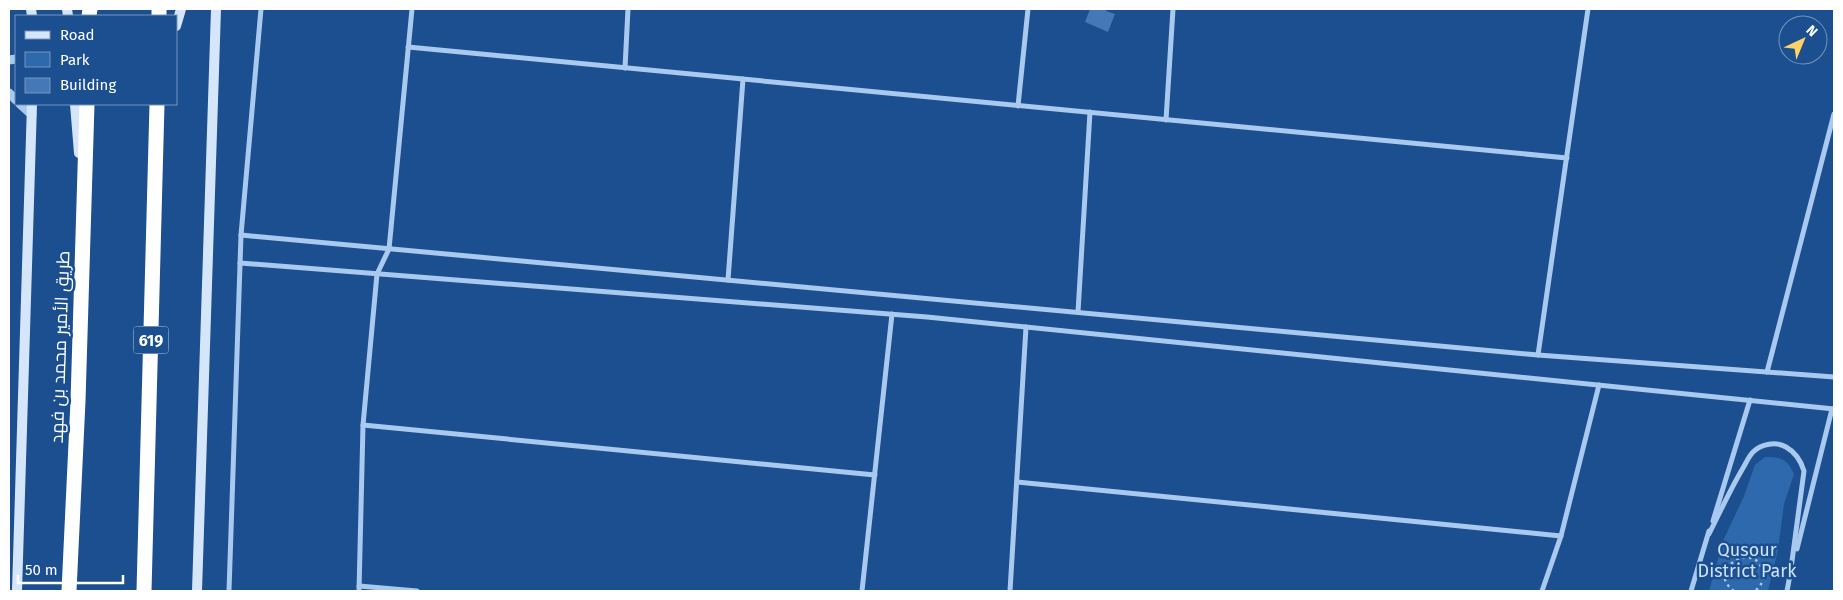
<svg xmlns="http://www.w3.org/2000/svg" width="1843" height="600" viewBox="0 0 1843 600" font-family="'Fira Sans',Cairo,sans-serif">
	<style>
		.green { fill: #2e69ad }
		.building { fill: #4478b7 }
		.lines { fill: none; stroke-linecap: round; stroke-linejoin: round }
		.path { stroke: #a9c9ee; stroke-width: 2.5; stroke-dasharray: 2.5 4; stroke-linecap: butt }
		.minor { stroke: #a9c9ee; stroke-width: 5 }
		.tertiary { stroke: #a9c9ee; stroke-width: 9 }
		.secondary { stroke: #d6e6fa; stroke-width: 10 }
		.motorway { stroke: #fff; stroke-width: 15 }
		.labels { text-anchor: middle; dominant-baseline: central; stroke-width: 5; stroke-linejoin: round; paint-order: stroke }
		.shield { fill: #1b4f8f; stroke: #bbcadd; stroke-width: 1 }
		.shield-label { font-size: 16px; font-weight: bold; fill: #fff }
		.street-label { font-size: 18px; fill: #fff; stroke: #1b4f8f }
		.park-label { font-size: 18px; fill: #cfe3fa; stroke: #1b4f8f }
	</style>
	<rect width="100%" height="100%" fill="#1b4f8f"/>
	<!-- green -->
	<path class="green" d="M1765,457C1782,457 1787,459 1794,474L1784,504L1778,550L1768,591H1709L1723,541L1744,496L1755,465Z"/>
	<!-- building -->
	<path class="building" d="M1090,9H1107L1106,11L1115,14L1108,32L1085,22Z"/>
	<g class="lines">
		<!-- path -->
		<path class="path" d="M1734,591C1703,569 1759,538 1763,574C1764,581 1760,587 1755,591"/>
		<!-- minor -->
		<g class="minor">
			<path d="M408,47L1567,158"/>
			<path d="M625,68L628,9"/>
			<path d="M1018,106L1028,9"/>
			<path d="M1166,120L1173,9"/>
			<path d="M241,235L1538,355L1834,377"/>
			<path d="M240,263L927,317L1834,409"/>
			<path d="M728,280L743,79"/>
			<path d="M1078,312L1090,112"/>
			<path d="M1538,355L1588,9"/>
			<path d="M1767,372L1834,114"/>
			<path d="M363,425L875,475"/>
			<path d="M1017,482L1561,536"/>
			<path d="M1713,521L1750,400"/>
			<path d="M1709,534C1720,512 1730,490 1743,468C1746,463 1749,456 1753,452C1761,444 1776,441 1786,447C1795,452 1801,461 1804,471L1790,576"/>
			<path d="M1797,549L1832,409"/>
			<path d="M359,586L417,591"/>
			<path d="M229,591L241,235L261,9"/>
			<path d="M359,591L363,425L377,274L389,249L412,9"/>
			<path d="M862,591L892,314"/>
			<path d="M1010,591L1026,327"/>
			<path d="M1542,591L1561,536L1599,385"/>
			<path d="M1691,591L1709,531"/>
			<path d="M1787,591L1790,575"/>
		</g>
		<!-- tertiary -->
		<g class="tertiary">
			<path d="M9,60L16,59"/>
			<path d="M9,93L16,100"/>
			<path d="M20,104L32,115"/>
		</g>
		<!-- secondary -->
		<g class="secondary">
			<path d="M31,9L32,16"/>
			<path d="M67,9L68,16"/>
			<path d="M176,26L181,9"/>
			<path d="M75,104L79,153"/>
			<path d="M17,591L32,104"/>
			<path d="M197,591L216,9"/>
		</g>
		<!-- motorway -->
		<g class="motorway">
			<path d="M89,16L90,9"/>
			<path d="M159,16V9"/>
			<path d="M69,591L78,401L87,104"/>
			<path d="M144,591L157,104"/>
		</g>
	</g>
	<g class="labels">
		<!-- shield labels -->
		<rect class="shield" x="133.5" y="326.5" width="35" height="27" rx="4"/>
		<g class="shield-label">
			<text x="151" y="340">619</text>
		</g>
		<!-- street labels -->
		<g class="street-label">
			<text transform="translate(60 347) rotate(-88)">طريق الأمير محمد بن فهد</text>
		</g>
		<!-- park labels -->
		<g class="park-label">
			<text x="1747" y="550">Qusour<tspan x="1747" dy="21">District Park</tspan></text>
		</g>
	</g>
	<!-- border -->
	<rect width="1843" height="600" fill="none" stroke="#ffffff" stroke-width="20"/>
	<!-- legend -->
	<rect x="15" y="15" width="162" height="90" fill="#1b4f8f" stroke="#7695bc"/>
	<rect x="25" y="31" width="25" height="8" fill="#d6e6fa" stroke="#7695bc"/>
	<text x="60" y="40" font-size="15" fill="#ffffff">Road</text>
	<rect x="25" y="52" width="25" height="15" fill="#2e69ad" stroke="#7695bc"/>
	<text x="60" y="65" font-size="15" fill="#ffffff">Park</text>
	<rect x="25" y="78" width="25" height="15" fill="#4478b7" stroke="#7695bc"/>
	<text x="60" y="90" font-size="15" fill="#ffffff">Building</text>
	<!-- north arrow -->
	<g transform="translate(1803 40) rotate(44)"><circle r="24" fill="#1b4f8f" stroke="#7695bc"/>
	<path d="M0-4L9 19L0 12L-9 19Z" fill="#ffd166"/>
	<text y="-8" font-size="14" font-weight="bold" text-anchor="middle" fill="#ffffff">N</text>
	</g>
	<!-- scale -->
	<path d="M18 575v8h105v-8" fill="none" stroke="#ffffff" stroke-width="2.5"/>
	<text x="25" y="575" font-size="15" fill="#ffffff" stroke="#1b4f8f" stroke-width="4" paint-order="stroke">50 m</text>
</svg>
